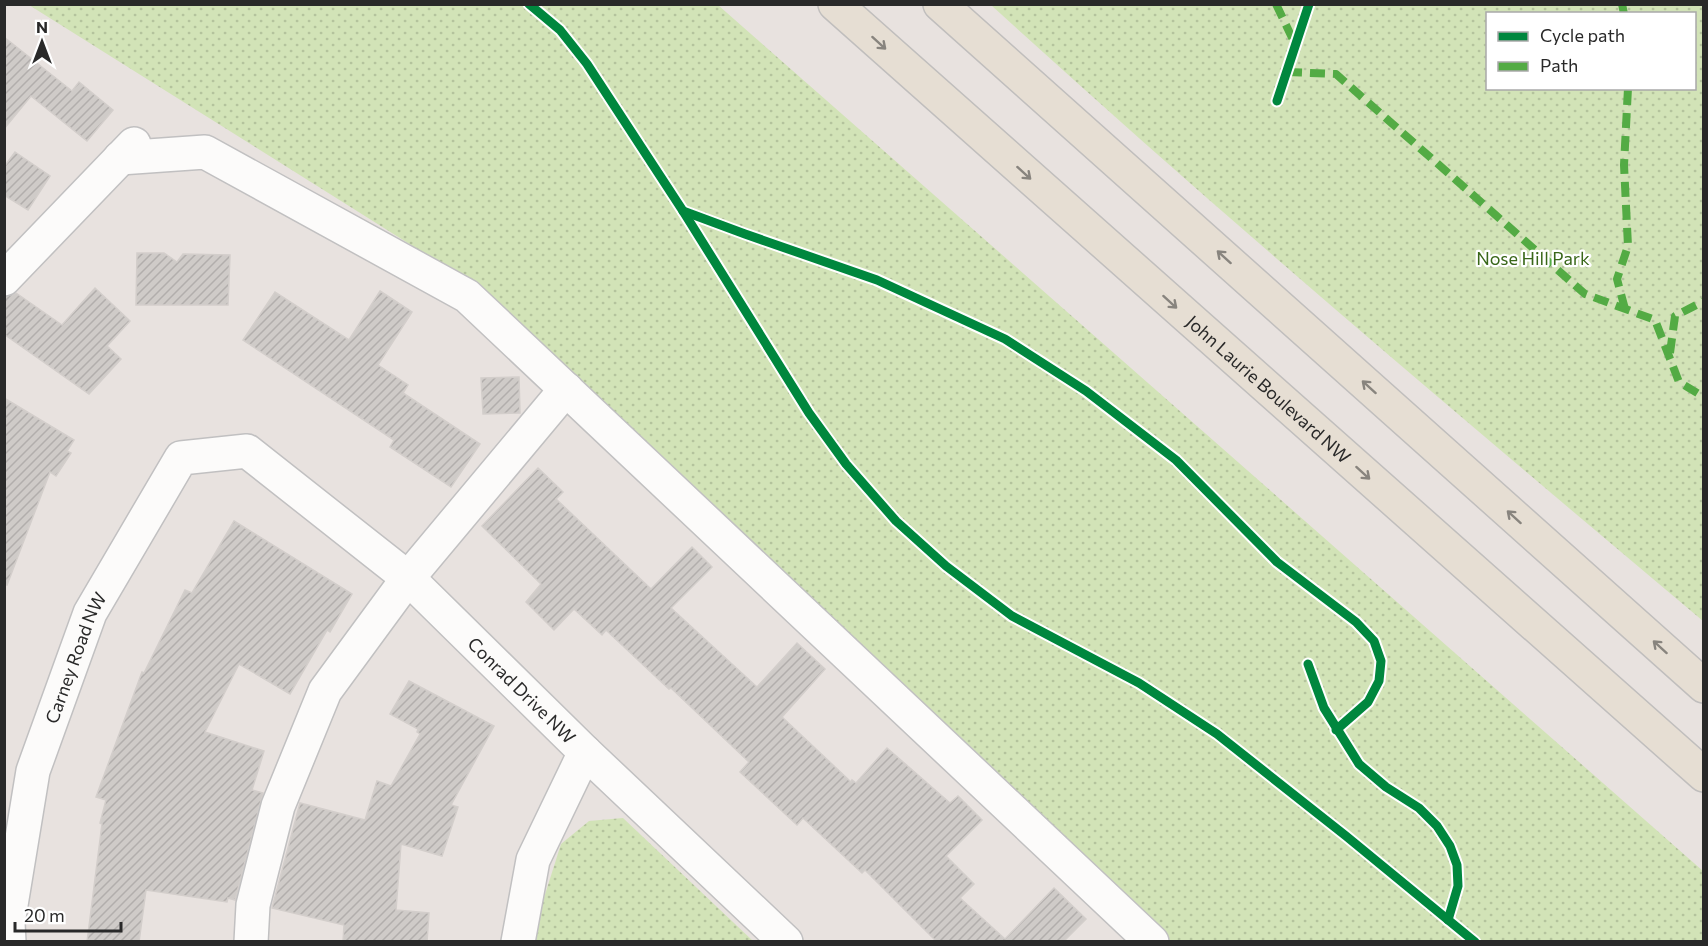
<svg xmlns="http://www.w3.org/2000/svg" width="1708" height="946" viewBox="0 0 1708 946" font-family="Commissioner,sans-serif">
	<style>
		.park { fill: url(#park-dots); fill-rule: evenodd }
		.building { fill: url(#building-hatch); stroke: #d3cecb; stroke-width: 1.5 }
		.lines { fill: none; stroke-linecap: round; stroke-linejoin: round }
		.minor-casing { stroke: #c1c0c1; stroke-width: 36 }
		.major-casing { stroke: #c0bebd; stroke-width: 36 }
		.minor { stroke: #fcfbfa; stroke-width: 33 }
		.major { stroke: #e6ded3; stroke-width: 33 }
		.quiet { stroke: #53ab44; stroke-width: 8; stroke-dasharray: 15 8; stroke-linecap: butt }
		.cycleway-casing { stroke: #fff; stroke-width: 13 }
		.cycleway { stroke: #00873e; stroke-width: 9 }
		.oneway { stroke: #88847e }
		.labels { text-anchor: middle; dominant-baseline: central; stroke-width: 4.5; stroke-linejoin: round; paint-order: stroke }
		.park-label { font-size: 18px; fill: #396719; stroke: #fff }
		.street-label { font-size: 18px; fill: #292929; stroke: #fff }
	</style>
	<defs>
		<pattern id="park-dots" width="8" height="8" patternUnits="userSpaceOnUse" patternTransform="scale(1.5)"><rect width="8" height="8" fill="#d2e3b7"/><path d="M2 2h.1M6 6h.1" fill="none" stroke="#b4c39d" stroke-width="1.8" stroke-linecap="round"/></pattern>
		<pattern id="building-hatch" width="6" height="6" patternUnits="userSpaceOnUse" patternTransform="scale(1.5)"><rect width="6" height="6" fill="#cfcbc8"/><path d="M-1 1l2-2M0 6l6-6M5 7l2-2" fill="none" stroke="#b2aeac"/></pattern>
	</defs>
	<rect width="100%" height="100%" fill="#e8e2df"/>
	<!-- park -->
	<g class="park">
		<path d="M29,5H718L1703,871V941H1164L446,267Z"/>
		<path d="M991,5H1703V621C1463,419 1223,217 991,5ZM1488,14H1694V88H1488Z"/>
		<path d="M623,818L753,941L535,942V926L561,844L589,821Z"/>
	</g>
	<!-- building -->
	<g class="building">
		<path d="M4,37L72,91L79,82L113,110L87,141L31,96L4,129Z"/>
		<path d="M15,152L50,176L28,210L4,195V167Z"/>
		<path d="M137,253H164L177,262L183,254L230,255L228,305H136Z"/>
		<path d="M95,288L130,321L107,346L121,359L89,394L4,334V297L16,293L62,325Z"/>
		<path d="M380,291L412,312L378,365L408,385L403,393L480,444L451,487L390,447L394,440L243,340L275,292L349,340Z"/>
		<path d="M519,377L520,413L483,414L481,378Z"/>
		<path d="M4,398L74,440L67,451L71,453L56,476L50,472L7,585L4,584Z"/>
		<path d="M538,468L563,492L556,499L651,589L692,547L712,567L671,608L757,687L797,643L825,669L782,717L851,782L852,780L856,783L887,748L950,803L958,796L982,820L946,856L974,884L960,898L1005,939L1054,888L1086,919L1063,942H937L865,870L862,873L803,818L797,825L740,772L749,762L671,688L669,689L606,630L602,635L574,609L554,630L526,602L541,584L482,526Z"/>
		<path d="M234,521L352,594L330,632L327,630L290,694L239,664L205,732L264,751L252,790L263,793L235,900L228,898L227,902L146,890L139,942H87L102,824L100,823L106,800L96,797L142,672L144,673L185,590L192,593Z"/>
		<path d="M409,681L494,726L451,805L458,807L442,856L401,844L396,910L429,913L427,942H343L344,925L272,908L300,803L365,820L377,781L391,786L420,734L417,732L418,729L390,714Z"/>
	</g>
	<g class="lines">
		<defs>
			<g id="minor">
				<path d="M120,158L205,152L467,296L1152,942"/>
				<path d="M4,279L134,144"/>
				<path id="s1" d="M9,942L8,923L33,771L90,613L181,458L247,451L408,578L585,752L786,942"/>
				<path d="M251,942L253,905L278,806L325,691L408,578L566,389"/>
				<path d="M518,942L533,860L585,752"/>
			</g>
			<g id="major">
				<path id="s2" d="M835,4L1704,775"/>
				<path d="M940,4L1704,686"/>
			</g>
		</defs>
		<!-- minor casing -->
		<use href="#minor" class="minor-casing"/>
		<!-- major casing -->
		<use href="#major" class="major-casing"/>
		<!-- minor -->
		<use href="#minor" class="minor"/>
		<!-- major -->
		<use href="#major" class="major"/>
		<!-- quiet -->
		<g class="quiet">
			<path d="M1276,4L1296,46"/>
			<path d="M1622,4L1624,14"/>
			<path d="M1287,72L1336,74L1585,294L1655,320L1679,382L1704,397"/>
			<path d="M1625,309L1617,279L1628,246L1624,165L1628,88"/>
			<path d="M1670,353L1675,316L1704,301"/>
		</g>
		<defs>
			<g id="cycleway">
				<path d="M529,4L560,30L587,64L683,211L809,413L846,464L896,521L946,566L1012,616L1139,683L1217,734L1346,836L1475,942"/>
				<path d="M1277,101L1309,4"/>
				<path d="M683,211L745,234L877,280L1005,339L1086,391L1176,460L1277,562L1356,622L1374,641L1381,661L1379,681L1368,702L1336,730"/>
				<path d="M1308,664L1324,708L1359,764L1386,787L1419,808L1437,826L1450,846L1457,865L1458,886L1448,920"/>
			</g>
		</defs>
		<!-- cycleway casing -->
		<use href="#cycleway" class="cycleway-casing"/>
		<!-- cycleway -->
		<use href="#cycleway" class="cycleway"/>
	</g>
	<!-- one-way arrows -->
	<defs><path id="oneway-shaft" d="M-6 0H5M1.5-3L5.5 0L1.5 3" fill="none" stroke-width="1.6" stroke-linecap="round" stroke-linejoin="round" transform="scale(1.5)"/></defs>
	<g class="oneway">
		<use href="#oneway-shaft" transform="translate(879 43) rotate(42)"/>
		<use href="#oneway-shaft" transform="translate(1024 173) rotate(42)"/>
		<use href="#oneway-shaft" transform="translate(1224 257) rotate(-138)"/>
		<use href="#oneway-shaft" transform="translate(1170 302) rotate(42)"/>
		<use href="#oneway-shaft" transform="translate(1369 387) rotate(-138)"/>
		<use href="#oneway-shaft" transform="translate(1363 473) rotate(42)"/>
		<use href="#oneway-shaft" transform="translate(1514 517) rotate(-138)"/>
		<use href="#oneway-shaft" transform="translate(1660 647) rotate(-138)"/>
	</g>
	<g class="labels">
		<!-- park labels -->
		<g class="park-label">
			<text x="1533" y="258">Nose Hill Park</text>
		</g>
		<!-- street labels -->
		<g class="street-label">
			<text stroke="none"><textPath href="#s2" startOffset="580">John Laurie Boulevard NW</textPath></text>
			<text stroke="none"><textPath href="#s1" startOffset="294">Carney Road NW</textPath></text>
			<text stroke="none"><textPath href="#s1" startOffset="952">Conrad Drive NW</textPath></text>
		</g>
	</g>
	<!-- border -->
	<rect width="1708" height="946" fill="none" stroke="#292929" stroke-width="12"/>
	<!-- legend -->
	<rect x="1486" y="12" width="210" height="78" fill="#ffffff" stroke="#a9a9a9" stroke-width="1.5"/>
	<rect x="1498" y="32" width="30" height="9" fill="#00873e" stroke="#a9a9a9" stroke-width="1.5"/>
	<text x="1540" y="42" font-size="18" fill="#292929">Cycle path</text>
	<rect x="1498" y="62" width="30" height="9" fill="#53ab44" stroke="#a9a9a9" stroke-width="1.5"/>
	<text x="1540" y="72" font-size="18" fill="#292929">Path</text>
	<!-- north arrow -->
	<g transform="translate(42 42)" stroke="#ffffff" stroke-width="4.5" paint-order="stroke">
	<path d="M0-4.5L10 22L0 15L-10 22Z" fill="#292929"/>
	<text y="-9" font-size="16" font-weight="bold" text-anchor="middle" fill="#292929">N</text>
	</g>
	<!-- scale -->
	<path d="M15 922v9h106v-9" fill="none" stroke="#292929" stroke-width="3"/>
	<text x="24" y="922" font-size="18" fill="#292929" stroke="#ffffff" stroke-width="4.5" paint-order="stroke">20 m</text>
</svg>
